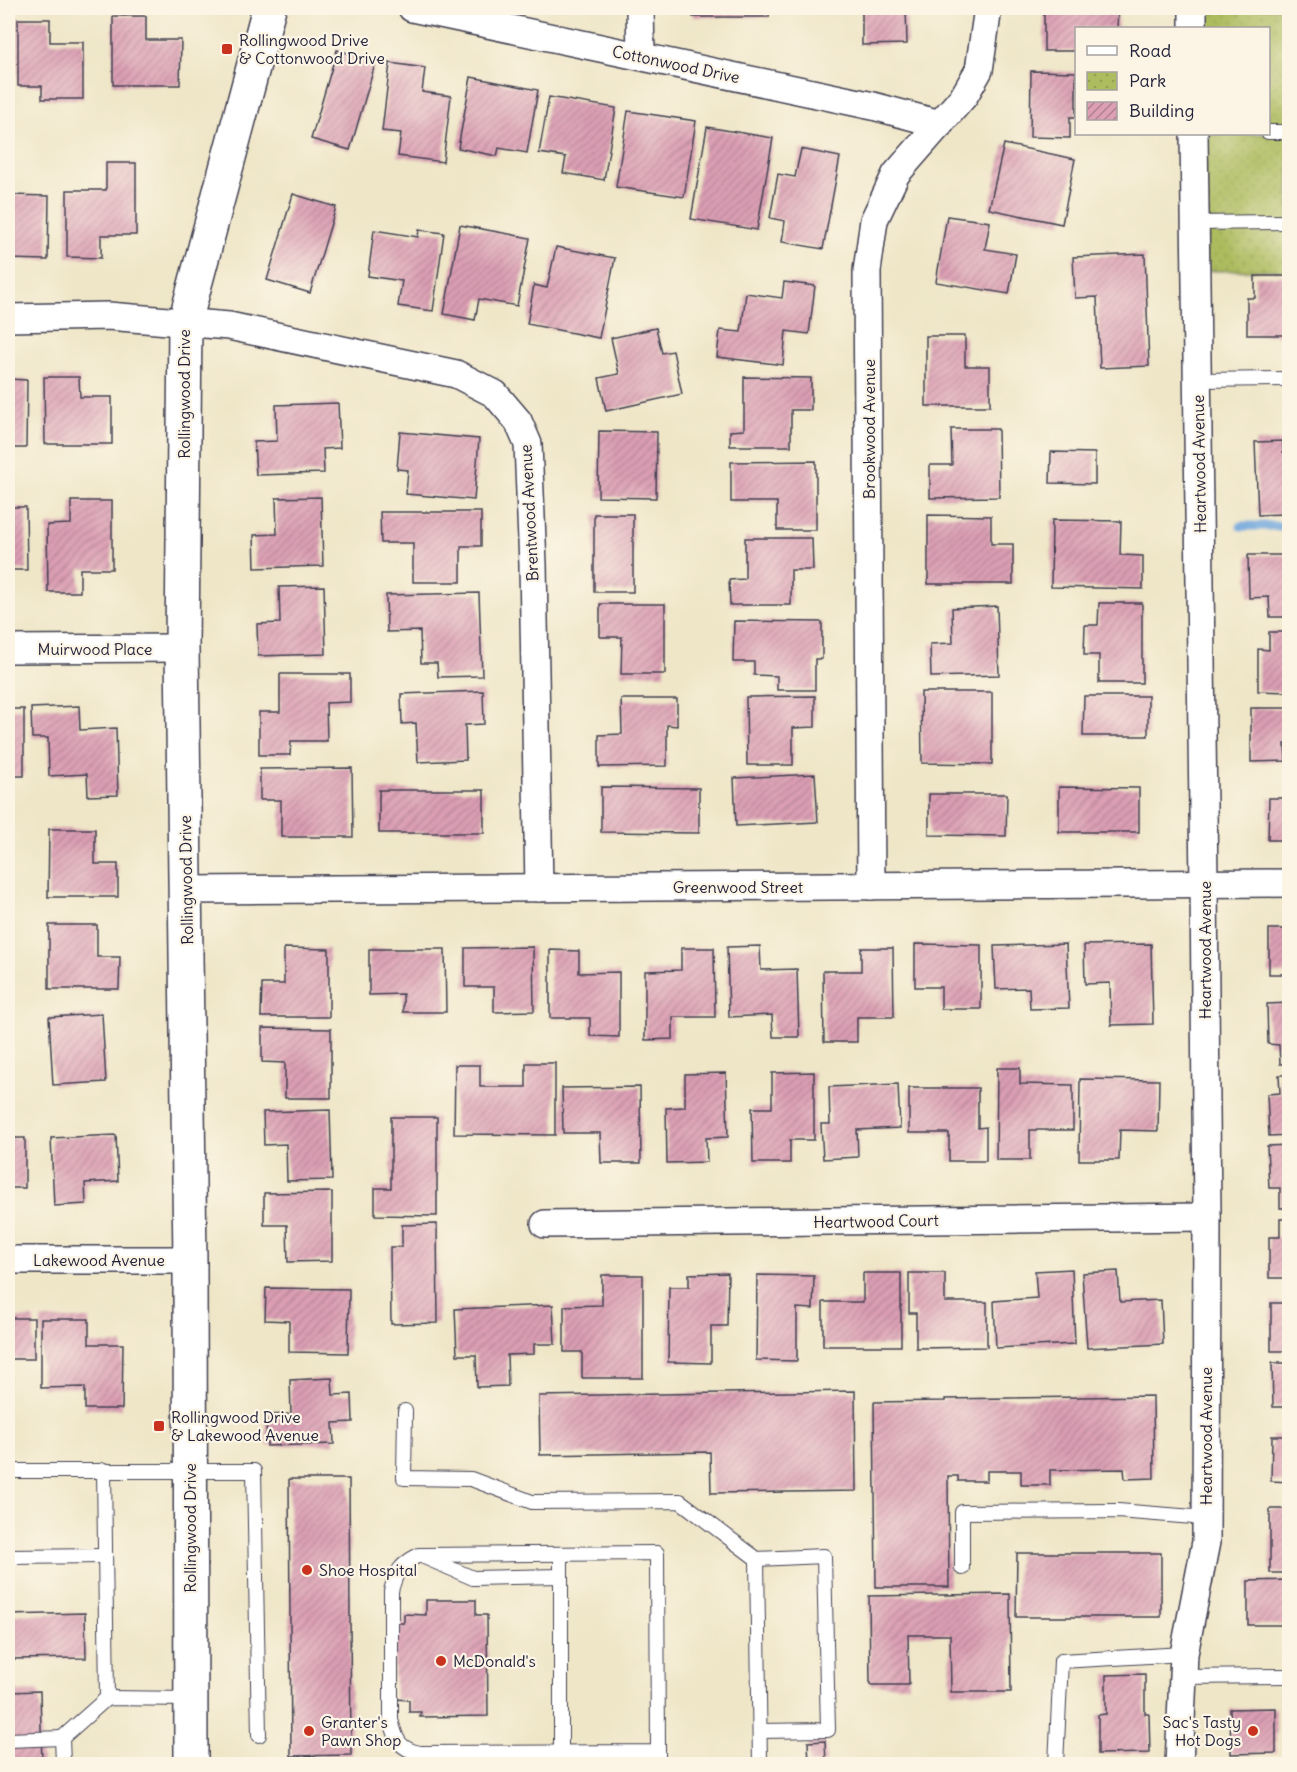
<svg xmlns="http://www.w3.org/2000/svg" width="1297" height="1772" viewBox="0 0 1297 1772" font-family="Delius,sans-serif">
	<style>
		.park { fill: url(#park-dots); stroke: #686f4d; stroke-width: 1.5 }
		.lines { fill: none; stroke-linecap: round; stroke-linejoin: round }
		.stream { stroke: #6da6dc; stroke-width: 9 }
		.building { fill: url(#building-hatch) }
		.lane-casing { stroke: #413f50; stroke-width: 16 }
		.street-casing { stroke: #413f50; stroke-width: 30 }
		.secondary-casing { stroke: #413f50; stroke-width: 36 }
		.lane { stroke: #fff; stroke-width: 14 }
		.street { stroke: #fff; stroke-width: 27 }
		.secondary { stroke: #fff; stroke-width: 33 }
		.poi-dot { fill: #c8321e; stroke: #fcf5e5; stroke-width: 2 }
		.labels { text-anchor: middle; dominant-baseline: central; stroke-width: 4.5; stroke-linejoin: round; paint-order: stroke }
		.poi-label { font-size: 16px; fill: #22223b; stroke: #fcf5e5; text-anchor: start }
		.street-label { font-size: 16px; fill: #22223b; stroke: #fcf5e5 }
	</style>
	<defs>
		<pattern id="park-dots" width="8" height="8" patternUnits="userSpaceOnUse" patternTransform="scale(1.5)"><rect width="8" height="8" fill="#adbc5f"/><path d="M2 2h.1M6 6h.1" fill="none" stroke="#95a153" stroke-width="1.8" stroke-linecap="round"/></pattern>
		<pattern id="building-hatch" width="6" height="6" patternUnits="userSpaceOnUse" patternTransform="scale(1.5)"><rect width="6" height="6" fill="#dc9fb4"/><path d="M-1 1l2-2M0 6l6-6M5 7l2-2" fill="none" stroke="#b28194"/></pattern>
	</defs>
	<rect width="100%" height="100%" fill="#fcf5e5"/>
	<filter id="ink" filterUnits="userSpaceOnUse"><feTurbulence type="fractalNoise" baseFrequency=".0167" numOctaves="2"/><feDisplacementMap in="SourceGraphic" scale="12" xChannelSelector="R" yChannelSelector="G"/><feConvolveMatrix kernelMatrix="1 2 1 2 8 2 1 2 1" color-interpolation-filters="sRGB"/></filter>
	<filter id="wash" filterUnits="userSpaceOnUse"><feTurbulence type="fractalNoise" baseFrequency=".008" numOctaves="4" result="noise"/><feDisplacementMap in="SourceGraphic" scale="24" xChannelSelector="R" yChannelSelector="G"/><feGaussianBlur stdDeviation="1.35" result="paint"/><feColorMatrix in="noise" values="0 0 0 0 0 0 0 0 0 0 0 0 0 0 0 0 0 1.4 0 .05"/><feComposite in="paint" operator="in"/></filter>
	<g filter="url(#wash)">
		<rect width="100%" height="100%" fill="#efe6c8"/>
		<!-- park -->
		<path class="park" d="M1193,8H1289V270L1195,271L1194,134H1268V28H1193Z"/>
		<g class="lines">
			<!-- stream -->
			<path class="stream" d="M1241,526H1290"/>
		</g>
		<g id="blocks">
			<!-- building -->
			<g class="building">
				<rect x="693" y="8" width="76" height="9"/>
				<path d="M862,8H906L907,44L862,45Z"/>
				<path d="M1044,8H1086V11H1118L1117,28H1076V51H1044Z"/>
				<path d="M113,16H146V40H181L180,85H113Z"/>
				<path d="M18,19H50V42H83V99H42V86H18Z"/>
				<path d="M337,50L376,61L350,150L311,139Z"/>
				<path d="M390,63L425,68L422,92L451,96L443,162L398,156L401,133L382,131Z"/>
				<path d="M1031,71L1076,72V117H1070V138L1030,137Z"/>
				<path d="M471,77L538,90L527,153L499,148L497,156L458,148Z"/>
				<path d="M549,97L616,108L604,180L563,173L566,157L539,153Z"/>
				<path d="M628,111L696,121L684,197L616,187Z"/>
				<path d="M707,127L773,138L757,230L691,219Z"/>
				<path d="M1004,144L1075,159L1062,224L989,209Z"/>
				<path d="M801,149L840,157L823,249L782,242L785,221L770,218L778,174L795,177Z"/>
				<path d="M106,163H136V235H101V258L67,257V190H106Z"/>
				<path d="M293,194L336,207L310,293L267,280Z"/>
				<path d="M8,195L49,196L48,260L8,259Z"/>
				<path d="M947,216L990,222L985,249L1016,254L1009,294L936,282Z"/>
				<path d="M460,225L530,238L517,306L479,299L475,320L444,314Z"/>
				<path d="M374,230L418,237L419,230L444,233L433,311L398,306L402,281L368,276Z"/>
				<path d="M556,247L615,258L599,338L527,324L534,285L547,288Z"/>
				<path d="M1145,254L1149,366L1100,368L1097,297L1075,298L1073,257Z"/>
				<path d="M1255,276H1290V335H1247V298H1255Z"/>
				<path d="M784,282L815,286L809,334L786,331L783,365L717,357L720,330L741,332L746,293L782,298Z"/>
				<path d="M656,328L662,353L673,351L682,394L606,411L599,378L619,374L611,338Z"/>
				<path d="M926,336H965V366H990V406H926Z"/>
				<path d="M44,377H79L80,397H112V444H45Z"/>
				<path d="M744,377L811,378V410H791V446H730V431L744,430Z"/>
				<path d="M8,379L27,380L26,448H8Z"/>
				<path d="M338,403L340,448L323,449L324,473L256,475L254,442L277,441L276,405Z"/>
				<path d="M951,429H998L999,497L930,498V465H952Z"/>
				<path d="M599,431L657,432L656,498L598,497Z"/>
				<path d="M400,432L479,439L474,500L406,494L408,470L397,469Z"/>
				<path d="M1283,441V452H1290V493H1285L1286,514L1258,515L1255,442Z"/>
				<path d="M1051,452L1095,453V484L1050,483Z"/>
				<path d="M816,461V530H777V502H731V462Z"/>
				<path d="M321,497L323,566L255,568L254,535L277,534L276,498Z"/>
				<path d="M71,501H112V569H80V592H48L47,525L71,524Z"/>
				<path d="M8,507H26L27,570H8Z"/>
				<path d="M380,512H481V546H461V582H413V543H381Z"/>
				<rect x="594" y="514" width="39" height="78"/>
				<path d="M928,515L991,516V544H1013V584H928Z"/>
				<path d="M1052,520L1121,521L1120,555L1143,556V589L1051,587Z"/>
				<path d="M745,538H812L813,570H791V605H730L729,580L745,579Z"/>
				<path d="M1248,555H1290V617H1270L1269,597L1249,598Z"/>
				<path d="M324,586L326,654L258,656L257,624L280,623L279,587Z"/>
				<path d="M479,593L482,676L438,677L437,663H421L420,631L387,632L386,595Z"/>
				<path d="M1099,603H1142V683H1099V655H1084L1085,625H1098Z"/>
				<path d="M600,604H665V674H621L622,637H600Z"/>
				<path d="M997,606L999,675L931,677L930,644L953,643L952,608Z"/>
				<path d="M734,621L822,622V659H815V690H777V676L754,675V662H733Z"/>
				<path d="M1269,632H1290V692L1258,691V649L1269,650Z"/>
				<path d="M280,674H350V702L326,703L327,741H291L290,755H259V712H280Z"/>
				<path d="M483,691L484,724L465,725L466,760L418,762L416,723L402,724L401,694Z"/>
				<path d="M921,692H992V764L922,763Z"/>
				<path d="M815,696V727L793,728V765H747L746,697Z"/>
				<path d="M1084,696H1148V736H1083Z"/>
				<path d="M621,699H677V726L667,725V766L599,767V735L622,734Z"/>
				<path d="M79,706L80,730L116,728L118,795L88,796L87,774L49,776L48,738H32L31,708Z"/>
				<path d="M1251,708H1290V744H1285L1286,761L1251,762Z"/>
				<rect x="8" y="709" width="16" height="67"/>
				<path d="M352,768L353,837H281V800H260V769Z"/>
				<path d="M815,774L818,822L736,826L734,778Z"/>
				<path d="M601,787L699,788V833L601,832Z"/>
				<path d="M1059,787L1139,788V832H1059Z"/>
				<rect x="379" y="790" width="105" height="43"/>
				<path d="M929,794H1007L1006,836L929,835Z"/>
				<path d="M1269,798H1290V840H1268Z"/>
				<path d="M49,829H95V864H118V897H48Z"/>
				<path d="M49,925H97V957H120L119,989H49Z"/>
				<rect x="1269" y="929" width="21" height="45"/>
				<path d="M915,944L981,945V1009H941V987H915Z"/>
				<path d="M1066,944L1069,1008L1030,1009L1029,988L996,989L994,946Z"/>
				<path d="M1151,944L1153,1024L1111,1025L1110,983L1085,984L1084,945Z"/>
				<path d="M760,946L761,970L797,969L799,1037H773L772,1015L729,1017L727,947Z"/>
				<path d="M533,947L534,1011L494,1012V987H465V948Z"/>
				<path d="M284,948L329,949V1017H261L262,984H284Z"/>
				<path d="M681,948H714L715,1017H673V1039L645,1040V971L681,970Z"/>
				<path d="M861,948H893L894,1017H857V1042H824L823,971H861Z"/>
				<path d="M369,949H445L446,1012H403V994L369,995Z"/>
				<path d="M550,950L579,951V973L619,972V1037L590,1036V1018H550Z"/>
				<path d="M1290,1003V1064H1280L1279,1045L1268,1044L1267,1004Z"/>
				<path d="M102,1014L106,1082L53,1085L49,1017Z"/>
				<path d="M262,1028L331,1029V1098H285V1063L262,1062Z"/>
				<path d="M526,1063H555V1135L454,1134L455,1065H480V1087H526Z"/>
				<path d="M997,1068H1020V1084L1073,1085V1130H1030V1160H996Z"/>
				<path d="M814,1072V1140H790V1163H753L752,1108H772V1073Z"/>
				<path d="M726,1073L728,1137L706,1138L707,1162L667,1163L666,1108L685,1107V1074Z"/>
				<path d="M1279,1075H1290V1135L1269,1136L1267,1094L1280,1093Z"/>
				<path d="M1080,1079L1159,1080L1158,1131L1120,1130L1119,1160H1079Z"/>
				<path d="M898,1084L900,1128L857,1130L858,1157L823,1159L821,1124H830L829,1087Z"/>
				<path d="M640,1087L641,1163H601L600,1133H563L562,1088Z"/>
				<path d="M909,1088H978V1128L986,1127V1161H949V1133H909Z"/>
				<path d="M330,1110L332,1180L287,1181L286,1144L264,1145L263,1112Z"/>
				<path d="M391,1117H437V1216L375,1215V1188H391Z"/>
				<path d="M116,1135L118,1181L85,1183L86,1204L54,1206L51,1138Z"/>
				<rect x="8" y="1138" width="17" height="50"/>
				<path d="M1290,1145V1208H1280V1188H1269L1267,1146Z"/>
				<path d="M332,1192V1261L288,1262L287,1225H264V1193Z"/>
				<path d="M1280,1219H1290V1278H1269V1237H1280Z"/>
				<path d="M437,1224L438,1323L391,1324L390,1247H402V1225Z"/>
				<path d="M1072,1269L1075,1344L996,1348L994,1301L1037,1298L1035,1271Z"/>
				<path d="M1118,1271L1120,1302L1161,1300L1163,1344L1087,1348L1082,1273Z"/>
				<path d="M728,1273L727,1326H711V1363L668,1362L669,1287H689V1274Z"/>
				<path d="M863,1273H901V1346H823V1302H863Z"/>
				<path d="M909,1273H945V1302H987V1347L916,1348V1313H909Z"/>
				<path d="M602,1275H643V1378H582V1352H564V1306L602,1305Z"/>
				<path d="M757,1275L814,1276L813,1309L797,1308V1361L756,1360Z"/>
				<path d="M266,1288L349,1289L348,1353L289,1352V1321L265,1320Z"/>
				<rect x="1271" y="1303" width="19" height="48"/>
				<path d="M553,1305L555,1344H534V1354L507,1355L508,1386L477,1387L476,1355H457L455,1309Z"/>
				<path d="M8,1318H34V1359H10V1384H8Z"/>
				<path d="M41,1319H89V1344H123L122,1409H85V1387L41,1388Z"/>
				<path d="M1272,1363H1290V1427H1286V1407H1273Z"/>
				<path d="M332,1378L333,1395L352,1394L353,1422L333,1423L334,1444L267,1446L266,1415L291,1414L290,1380Z"/>
				<path d="M855,1391L856,1491L711,1493L710,1452L540,1455L539,1396Z"/>
				<path d="M1153,1396L1154,1478L1125,1479L1124,1469L1050,1470V1485H1021V1471H987V1481H958V1476H948L949,1587H876L874,1402L945,1401V1399Z"/>
				<path d="M1272,1436H1290V1482L1271,1481Z"/>
				<path d="M289,1479H349L351,1755L291,1756Z"/>
				<rect x="1270" y="1509" width="20" height="64"/>
				<path d="M1017,1553H1161V1617H1016Z"/>
				<path d="M1290,1580V1625H1248V1581Z"/>
				<path d="M1010,1594L1011,1692H951L950,1635H908L909,1685H870L869,1596Z"/>
				<path d="M426,1600H476V1615H487L488,1716L420,1717L421,1712H409V1700L395,1699L393,1623H404V1614L426,1615Z"/>
				<path d="M85,1613L86,1658L8,1659V1615Z"/>
				<path d="M1145,1674V1714H1149L1150,1753L1098,1754V1715L1106,1714V1675Z"/>
				<path d="M40,1691L42,1764H8V1692Z"/>
				<path d="M1276,1708V1753L1231,1754L1230,1709Z"/>
				<path d="M825,1741L826,1764H809L808,1742Z"/>
			</g>
		</g>
	</g>
	<g filter="url(#ink)">
		<use href="#blocks" fill-opacity="0" stroke="#413f50" stroke-width="1.5"/>
		<g class="lines">
			<defs>
				<g id="lane">
					<path d="M1268,132H1290"/>
					<path d="M1194,223L1290,222"/>
					<path d="M1198,380L1290,379"/>
					<path d="M405,1411L404,1478L471,1479L532,1502L680,1501L757,1559L760,1764"/>
					<path d="M104,1470L107,1698"/>
					<path d="M8,1471H254L259,1735"/>
					<path d="M561,1554V1764"/>
					<path d="M8,1557L105,1556"/>
					<path d="M424,1557L473,1578L561,1576"/>
					<path d="M757,1559L824,1556L828,1730L760,1731"/>
					<path d="M962,1568V1512L1118,1511L1206,1518"/>
					<path d="M1182,1677L1290,1676"/>
					<path d="M8,1740L62,1738"/>
					<path d="M658,1752L420,1753C398,1749 396,1739 391,1720V1591C396,1571 401,1564 419,1555L657,1553L658,1752V1764"/>
					<path d="M63,1764L62,1738L107,1698L190,1699"/>
					<path d="M1056,1764L1061,1661L1184,1654"/>
				</g>
				<g id="street">
					<path d="M412,8L873,106L940,124"/>
					<path d="M640,8L641,56"/>
					<path d="M1193,8V28"/>
					<path d="M8,318L108,316L229,326L456,374L495,394L518,421L528,444L533,565L539,888"/>
					<path d="M8,649L182,648"/>
					<path d="M871,886L867,271L874,220L896,174L964,96L979,70L988,8"/>
					<path d="M186,890L1290,883"/>
					<path d="M545,1224L1207,1217"/>
					<path d="M8,1260H190"/>
					<path d="M1179,1764L1184,1654L1206,1542L1207,1217L1204,884L1194,134"/>
				</g>
				<path id="secondary" d="M191,1764L190,1260L182,648L185,322L269,8"/>
			</defs>
			<!-- lane casing -->
			<use href="#lane" class="lane-casing"/>
			<!-- street casing -->
			<use href="#street" class="street-casing"/>
			<!-- secondary casing -->
			<use href="#secondary" class="secondary-casing"/>
			<!-- lane -->
			<use href="#lane" class="lane"/>
			<!-- street -->
			<use href="#street" class="street"/>
			<!-- secondary -->
			<use href="#secondary" class="secondary"/>
		</g>
	</g>
	<!-- markers -->
	<g class="poi-dot">
		<rect x="221" y="43" width="12" height="12" rx="3"/>
		<rect x="153" y="1420" width="12" height="12" rx="3"/>
		<circle cx="307" cy="1570" r="6"/>
		<circle cx="441" cy="1661" r="6"/>
		<circle cx="309" cy="1731" r="6"/>
		<circle cx="1253" cy="1731" r="6"/>
	</g>
	<g class="labels">
		<!-- poi labels -->
		<g class="poi-label">
			<text x="239" y="40">Rollingwood Drive<tspan x="239" dy="18">&amp; Cottonwood Drive</tspan></text>
			<text x="171" y="1417">Rollingwood Drive<tspan x="171" dy="18">&amp; Lakewood Avenue</tspan></text>
			<text x="319" y="1570">Shoe Hospital</text>
			<text x="453" y="1661">McDonald's</text>
			<text x="321" y="1722">Granter's<tspan x="321" dy="18">Pawn Shop</tspan></text>
			<text x="1241" y="1722" text-anchor="end">Sac's Tasty<tspan x="1241" dy="18">Hot Dogs</tspan></text>
		</g>
		<!-- street labels -->
		<g class="street-label">
			<text transform="translate(676 64) rotate(12)">Cottonwood Drive</text>
			<text transform="translate(184 394) rotate(-90)">Rollingwood Drive</text>
			<text transform="translate(869 429) rotate(-90)">Brookwood Avenue</text>
			<text transform="translate(1199 464) rotate(-91)">Heartwood Avenue</text>
			<text transform="translate(529 513) rotate(-93)">Brentwood Avenue</text>
			<text x="95" y="649">Muirwood Place</text>
			<text transform="translate(186 880) rotate(-91)">Rollingwood Drive</text>
			<text x="738" y="887">Greenwood Street</text>
			<text transform="translate(1205 950) rotate(-90)">Heartwood Avenue</text>
			<text transform="translate(876 1221) rotate(-1)">Heartwood Court</text>
			<text x="99" y="1260">Lakewood Avenue</text>
			<text transform="translate(1206 1436) rotate(-90)">Heartwood Avenue</text>
			<text transform="translate(190 1528) rotate(-90)">Rollingwood Drive</text>
		</g>
	</g>
	<!-- margin -->
	<rect width="1297" height="1772" fill="none" stroke="#fcf5e5" stroke-width="30"/>
	<!-- legend -->
	<rect x="1075" y="27" width="195" height="108" fill="#fcf5e5" stroke="#a5a1a1" stroke-width="1.5"/>
	<rect x="1087" y="46" width="30" height="9" fill="#ffffff" stroke="#a5a1a1" stroke-width="1.5"/>
	<text x="1129" y="57" font-size="18" fill="#22223b">Road</text>
	<rect x="1087" y="72" width="30" height="18" fill="url(#park-dots)" stroke="#a5a1a1" stroke-width="1.5"/>
	<text x="1129" y="87" font-size="18" fill="#22223b">Park</text>
	<rect x="1087" y="102" width="30" height="18" fill="url(#building-hatch)" stroke="#a5a1a1" stroke-width="1.5"/>
	<text x="1129" y="117" font-size="18" fill="#22223b">Building</text>
</svg>
